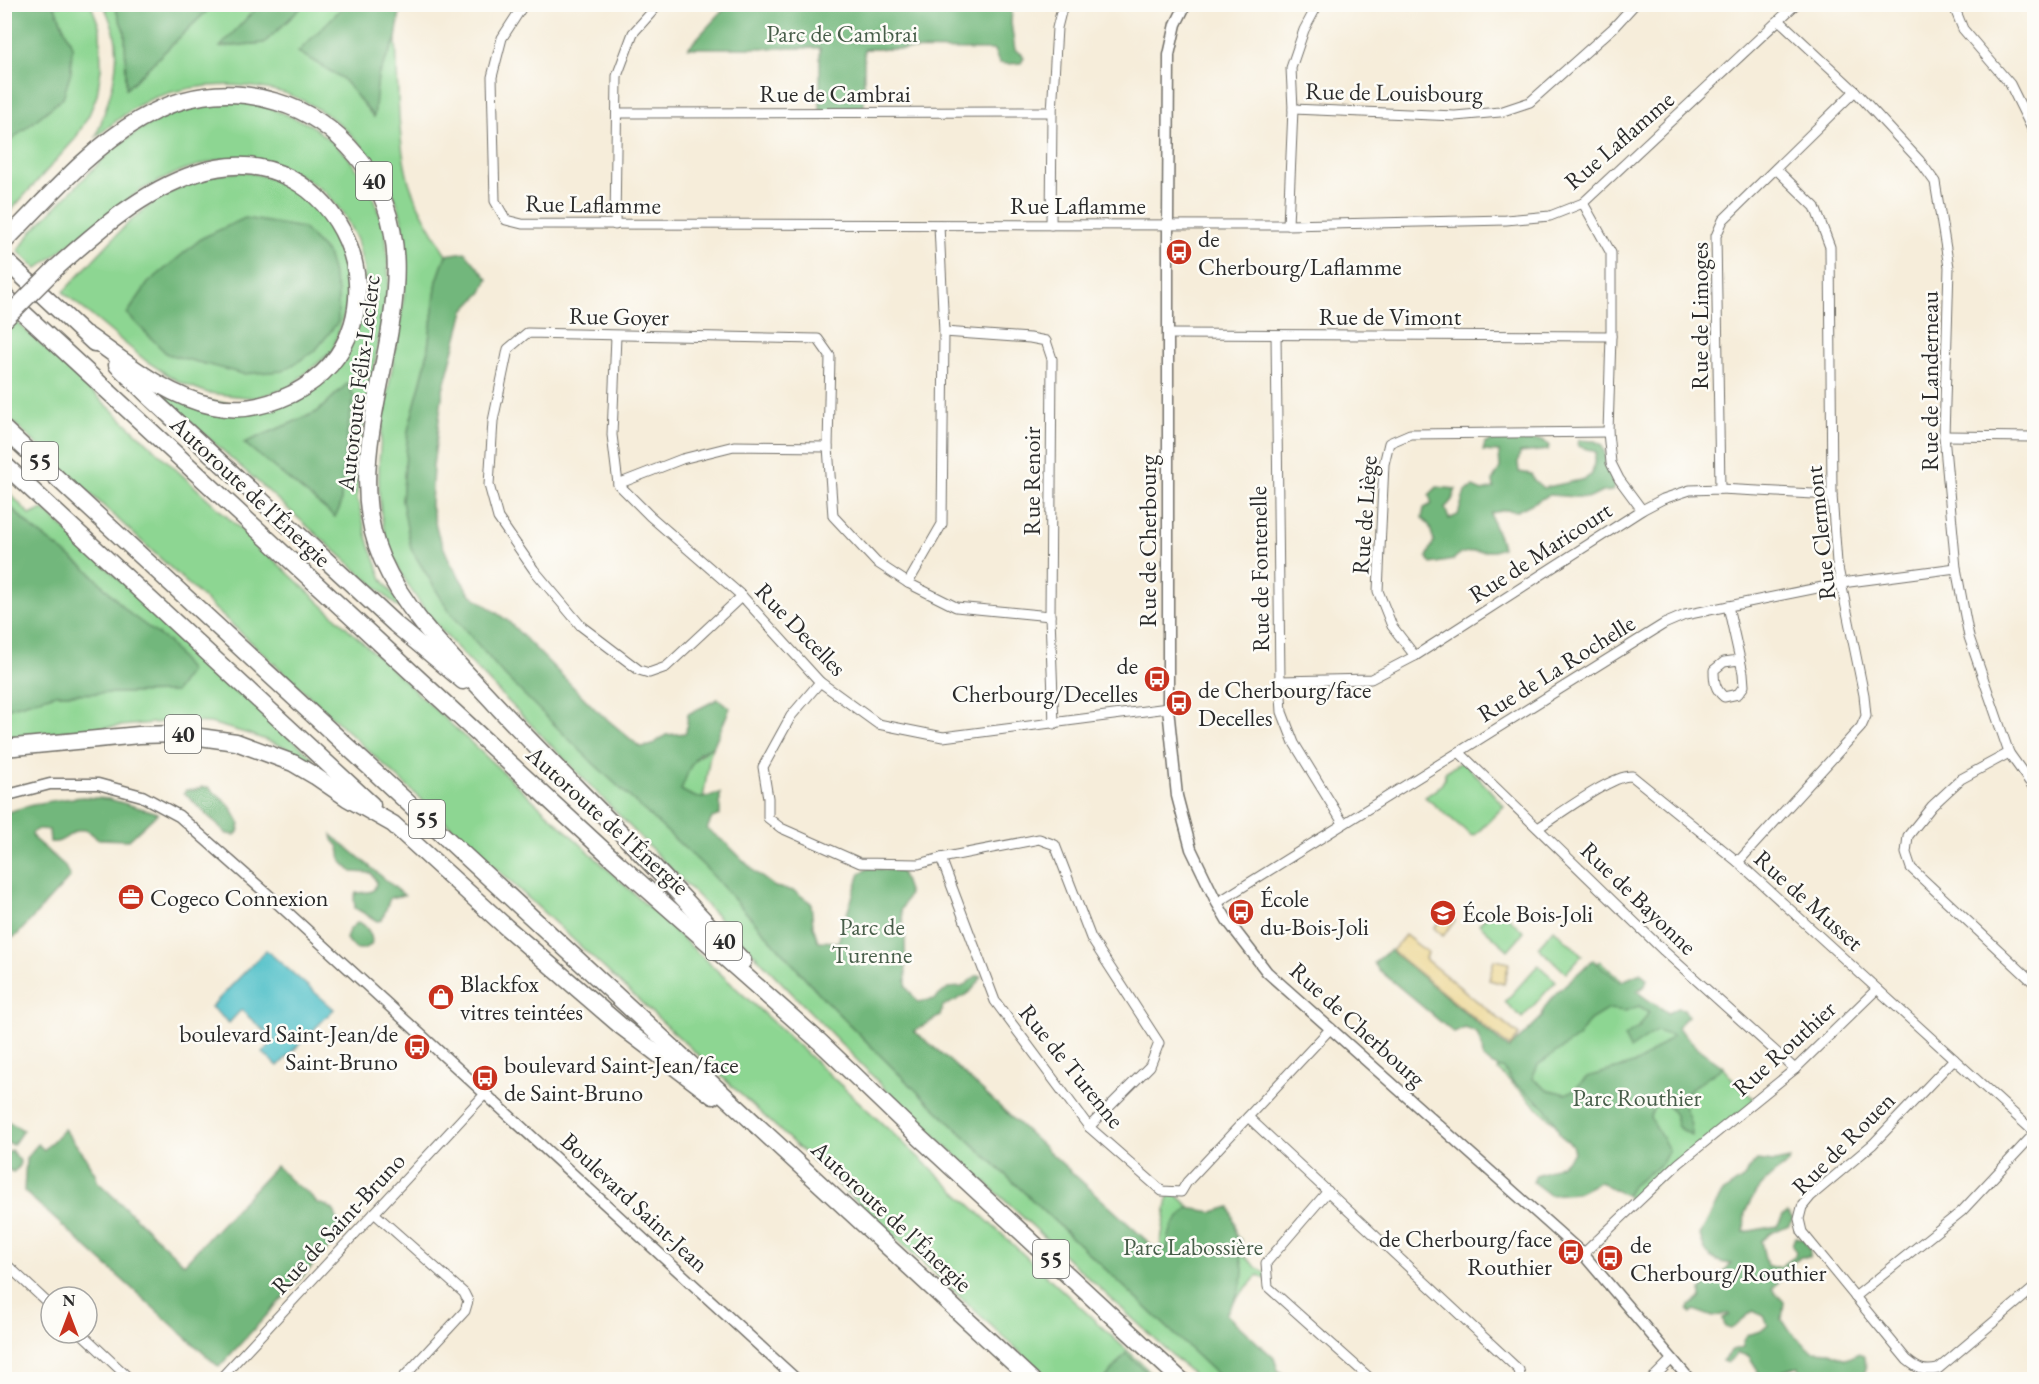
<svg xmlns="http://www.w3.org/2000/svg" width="2039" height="1384" viewBox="0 0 2039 1384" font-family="'EB Garamond',serif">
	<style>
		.green { fill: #8dd692; stroke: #5c805e; stroke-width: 1.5; fill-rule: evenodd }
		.forest { fill: #72b77c; stroke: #4e7154; stroke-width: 1.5; fill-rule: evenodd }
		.sand { fill: #eeda9e; stroke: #8c8264; stroke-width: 1.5 }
		.water { fill: #53c1c9; stroke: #3f767a; stroke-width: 1.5 }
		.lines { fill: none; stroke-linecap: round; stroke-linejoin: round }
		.minor-casing { stroke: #726f68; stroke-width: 11 }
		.tertiary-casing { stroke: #726f68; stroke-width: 13 }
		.motorway-casing { stroke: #726f68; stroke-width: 19 }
		.minor { stroke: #fff; stroke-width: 9 }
		.tertiary { stroke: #fff; stroke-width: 10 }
		.motorway { stroke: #fff; stroke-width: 16 }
		.motorway-bridge-casing { stroke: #726f68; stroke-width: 19; stroke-linecap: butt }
		.motorway-bridge { stroke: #fff; stroke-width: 16 }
		.labels { text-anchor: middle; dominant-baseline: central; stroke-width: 5; stroke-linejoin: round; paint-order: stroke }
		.shield { fill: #fdfcf7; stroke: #6a6a68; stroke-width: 1.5 }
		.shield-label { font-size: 22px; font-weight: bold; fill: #2b2b2b }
		.park-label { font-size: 24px; fill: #485e4a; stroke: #fdfcf7 }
		.street-label { font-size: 24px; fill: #2b2b2b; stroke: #fdfcf7 }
		.poi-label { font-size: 24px; fill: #2b2b2b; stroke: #fdfcf7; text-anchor: start }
	</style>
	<rect width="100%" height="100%" fill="#fdfcf7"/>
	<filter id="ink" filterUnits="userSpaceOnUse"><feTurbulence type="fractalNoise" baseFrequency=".0167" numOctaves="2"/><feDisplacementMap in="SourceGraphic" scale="12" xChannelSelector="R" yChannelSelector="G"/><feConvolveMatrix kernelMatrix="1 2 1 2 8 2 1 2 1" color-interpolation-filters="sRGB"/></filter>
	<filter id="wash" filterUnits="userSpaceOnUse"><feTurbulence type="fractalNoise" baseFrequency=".008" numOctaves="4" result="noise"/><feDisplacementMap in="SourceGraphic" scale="24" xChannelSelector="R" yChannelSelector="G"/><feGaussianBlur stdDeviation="1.35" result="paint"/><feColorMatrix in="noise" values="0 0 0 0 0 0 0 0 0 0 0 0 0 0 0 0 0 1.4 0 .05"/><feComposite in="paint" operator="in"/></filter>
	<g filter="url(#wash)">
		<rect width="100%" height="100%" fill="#f6edda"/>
		<!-- green -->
		<g class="green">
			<path d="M54,5H91L100,28L101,69L97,95L89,115L75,139L5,217V145L62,98L72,46Z"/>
			<path d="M104,5H114L125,33L127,88L213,5H259L221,47L264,43L304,5H346L299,52L342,78L373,116L378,76L396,39C398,82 397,132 407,175C414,203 432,229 446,255L437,281L426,362L408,431L402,501L593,763L705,867L828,1003L905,1080L1222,1379H1198L895,1099L502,695C453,643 391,587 381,513C372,449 391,384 400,321C406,288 410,250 401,217C395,190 377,164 359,143C337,119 304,96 272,90C233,82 193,84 156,97C134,105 114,123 96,137C107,105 123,66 114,31C111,22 107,13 104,5Z"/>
			<path d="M222,101L261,104L311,125L346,154L370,188L386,233L389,280L360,451L357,497L367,537L382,579L401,606L399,608L165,399L167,396L275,409L359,325L364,297V269L357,240L344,215L326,193L303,177L268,161L221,159L183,170L141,190L37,269L18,251L33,230L113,149L142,128L179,110ZM348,383L354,398L348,426L340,507L335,516L245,444L317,412Z"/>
			<path d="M244,171L287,182L313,204L333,224L344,247L350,294L333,350L288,388L255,398L208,393L179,382L146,361L63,292L126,225L157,199L202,177Z"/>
			<path d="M4,310L1158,1379H1154L1126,1353L1105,1379H1049L5,415Z"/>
			<path d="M4,487L30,515L43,509L313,758L311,761L285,747L249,734L210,723L174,721L5,737V709L56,694L174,692L168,642L130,614L90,572L32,528L5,501Z"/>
			<path d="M713,747L710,754L703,799L694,798L680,790C689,768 691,758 713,747Z"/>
			<path d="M1463,761L1504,806L1475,835L1472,836L1425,797C1435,790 1446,785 1445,772Z"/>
			<path d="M1496,906L1524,932L1508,950L1479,924Z"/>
			<path d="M1554,929L1582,955L1566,973L1538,947Z"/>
			<path d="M1600,961L1720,1069L1723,1067L1735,1082L1756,1101L1632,1202L1626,1195L1628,1192L1497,1069Z"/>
			<path d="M1538,965L1556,981L1522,1018L1505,1002Z"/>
			<path d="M1169,1192L1177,1195L1257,1268L1267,1273V1280L1258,1275L1224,1312L1159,1253Z"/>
		</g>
		<!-- forest -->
		<g class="forest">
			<path d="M5,4L54,5L72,46L71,72L63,98L5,145Z"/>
			<path d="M346,4L401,5L396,39L378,76L374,117L342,78L298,52Z"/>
			<path d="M1015,4L1012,8L1011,23L1015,50L1022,54L1024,58L1021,63L1008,64L999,63L994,50L864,49V112L820,113V48H688L728,5Z"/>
			<path d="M114,5H213L126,89L125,33Z"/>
			<path d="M259,5H304L264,43L220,47Z"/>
			<path d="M245,218L303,228L327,253L338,292V322L315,351L283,371L243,374L167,354L127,314L148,283L202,238Z"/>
			<path d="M465,252L488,279L482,292L464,311L443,390L433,466L431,506L438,534L450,562L469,593L508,621L595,709L640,747L650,746L666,735L686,733L688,714L718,699L730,708L713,747L699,753L690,767L681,790C698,800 701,800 720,793V815L712,818L707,829L727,844L755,872L775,887L794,891L811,903L813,926L818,941L838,942L860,873L869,868L901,871L909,894L901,910L905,936L906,987L918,1002L935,999L948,988L962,987L976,976H981C976,992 958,1000 943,1006L940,1016L914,1031L942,1054L1157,1250L1167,1249C1169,1228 1173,1223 1188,1208L1213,1212L1230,1207L1235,1224L1236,1236L1241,1240C1237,1249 1242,1259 1243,1269C1244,1284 1234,1302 1226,1314L1274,1358L1278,1370L1290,1379H1222L905,1080L828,1003L705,867L593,763L504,675L449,611L411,549L402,501L408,431L426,362L437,281L446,255Z"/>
			<path d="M348,383L354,398L348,426L340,507L335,517L244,443L317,412Z"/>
			<path d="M1495,440H1543L1549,446L1548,450L1520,453L1518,462L1519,472L1531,474L1534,480L1543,488L1585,479L1592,474L1596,452L1578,446L1579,440L1595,441L1601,444L1605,453L1606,467L1615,486L1612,491L1602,492L1590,498L1549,495L1517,511L1505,510L1491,513C1491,525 1500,533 1502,548L1494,551H1475L1459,554L1453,560L1431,564L1427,557L1434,541L1429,525L1422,518L1424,508L1432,504L1429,495L1437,487L1456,489L1452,500L1445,508L1449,519L1458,515L1465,491L1473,487L1482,491L1494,488L1493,480L1500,468L1499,452L1483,451L1485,443Z"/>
			<path d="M4,501L32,528L90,572L130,614L168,642L190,671L175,692L56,694L5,709Z"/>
			<path d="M203,787H208L230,806L240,824L238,832L235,835L227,834L184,793L186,790H194Z"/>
			<path d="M83,797L109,799L158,813L129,840L97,839C77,815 68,846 50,842L49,830C42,829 36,827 32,834L34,839L64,865L70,877L18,934L14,937H8L5,940V813C31,804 55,799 83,797Z"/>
			<path d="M332,835L404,895L390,898L382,920L377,921L355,908L354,898L356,893C365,891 376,896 376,881L371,873L352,872L341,861L339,847L333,840Z"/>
			<path d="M358,922C367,925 374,937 371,945L364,949H356L346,939L349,930Z"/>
			<path d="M1390,950L1509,1049L1542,1017L1544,1008L1557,992L1593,960L1620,982L1641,973L1647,979L1645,986L1637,991C1647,1001 1658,1005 1668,1013L1677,1008L1684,1009L1688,1016L1677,1027L1700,1050L1723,1067L1681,1096C1684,1109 1693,1122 1692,1136L1678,1127L1675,1115L1664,1101L1654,1107L1650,1117L1669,1150L1662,1163L1632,1186L1626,1195C1616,1193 1610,1185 1599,1182L1577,1193L1550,1195L1533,1182L1536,1175C1552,1170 1563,1165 1574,1153L1572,1145L1560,1135L1554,1120L1545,1107L1512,1081L1504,1069L1493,1065L1483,1058L1482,1047L1477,1033L1465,1028L1454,1033L1378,969L1374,963ZM1639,1006L1649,1012L1639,1027L1624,1037L1630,1049L1656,1031L1673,1036L1637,1063L1587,1077L1575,1089L1566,1094L1546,1089L1532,1078L1538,1065L1578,1037L1590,1020L1608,1009L1625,1011Z"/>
			<path d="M4,1119L23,1130L13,1145L5,1142Z"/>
			<path d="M64,1129L88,1160L87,1161L96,1175L97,1181L184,1264L276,1166C281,1170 285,1175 290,1180C301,1190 307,1189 317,1203C340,1208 336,1215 339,1237L219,1367L24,1191L26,1158L38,1144L44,1150Z"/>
			<path d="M11,1150L20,1161L19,1167L13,1172L5,1168V1155Z"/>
			<path d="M1790,1159C1786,1168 1781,1168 1773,1175C1760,1185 1751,1197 1745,1213C1744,1218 1745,1226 1744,1232L1777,1226L1783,1215L1788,1213L1793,1219L1789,1225L1771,1233L1761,1241L1767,1267H1780L1794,1257L1796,1252L1792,1245L1795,1237L1803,1239L1810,1250L1809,1257H1801L1786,1267L1785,1275L1772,1289L1784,1302L1782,1319L1789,1330L1812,1351L1830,1352L1846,1359L1859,1353L1865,1357L1866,1368L1863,1379H1796L1800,1372L1799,1366L1783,1371L1768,1379H1750L1759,1372L1749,1356L1738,1353L1727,1363L1722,1361L1732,1350L1744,1347L1743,1341L1746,1335L1761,1331L1768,1325L1764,1316L1753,1311L1731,1329L1725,1327L1723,1318L1730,1315L1729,1313L1713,1317L1694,1310L1691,1313L1688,1309L1689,1306L1701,1298V1290C1709,1282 1727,1272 1731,1264C1710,1261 1706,1257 1700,1235L1722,1193L1744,1178L1748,1169L1757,1160L1774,1162Z"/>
			<path d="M1126,1353L1154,1379H1105Z"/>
		</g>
		<!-- sand -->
		<g class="sand">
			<path d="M1446,915H1452L1455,921L1443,936L1434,928Z"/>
			<path d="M1405,935L1427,952L1425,959L1519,1035L1510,1047L1392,951Z"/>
			<path d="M1494,960L1509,963L1504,984L1489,980Z"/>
		</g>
		<!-- water -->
		<path class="water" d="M266,950L334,1009L278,1066L263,1053L274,1040L241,1010L229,1023L211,1007Z"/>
	</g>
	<g filter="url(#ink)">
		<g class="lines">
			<defs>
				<g id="minor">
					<path d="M524,4L502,38L492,77L495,201L506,220L522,224L1288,225L1506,220L1550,216L1583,203L1796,4"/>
					<path d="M1958,4L1955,9L1963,29L2010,84L2034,133"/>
					<path d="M1780,21L1855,91L1919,160L1935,182L1949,267L1944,436L1956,568L1969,637L2009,753L2034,788"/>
					<path d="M1293,109L1455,116L1500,112L1530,102L1613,28L1635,4"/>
					<path d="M617,113L1052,112"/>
					<path d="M1583,203L1611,253V336L1608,432L1611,463L1619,479L1642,510"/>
					<path d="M615,225L617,76L633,33L659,4"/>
					<path d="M1051,225L1052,112L1057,28L1063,4"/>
					<path d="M1288,225L1293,109L1291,68L1304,30L1318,4"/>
					<path d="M944,332L1030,338L1046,341L1052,359L1050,616L1054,724"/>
					<path d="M1168,334L1611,336"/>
					<path d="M1276,335L1280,681L1282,712L1294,743L1343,823"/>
					<path d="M616,336L612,435L618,484L650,516L742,596L820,682L878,724L943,737L1168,708"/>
					<path d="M1944,436L2034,437"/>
					<path d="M618,484L682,459L734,446L828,447"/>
					<path d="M1720,489L1716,236L1723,220L1855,91"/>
					<path d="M908,583L942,524L944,332L939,225"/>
					<path d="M742,596L666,667L649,673L639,670L581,626L534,570L498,518L489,485L493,421L508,349L527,333L818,339L830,356L828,447L833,516L876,562L908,583L956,607L1050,616"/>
					<path d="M1728,606L1743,673L1744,686L1738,694L1724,697C1715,689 1714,682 1714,670L1724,662L1739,660"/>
					<path d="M1415,656L1392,626L1378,591L1384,464L1389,443L1410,434L1608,432"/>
					<path d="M1280,681L1371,679L1415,656L1642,510L1663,499L1690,490L1720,489L1832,495"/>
					<path d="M820,682L791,716L763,767L768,798V818L781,828L860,863L919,864L941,858L1039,839L1055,845L1091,938L1159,1043L1150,1066L1089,1127"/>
					<path d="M1459,752L1664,951L1795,1069"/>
					<path d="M2009,753L1961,779L1932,806L1908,836L1906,853L1911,868L2034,983"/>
					<path d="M1538,828C1557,816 1613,774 1632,776L1738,862L2034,1132"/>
					<path d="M941,858L995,1001L1089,1127L1162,1191L1181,1192L1187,1182L1331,1028"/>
					<path d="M1738,862L1861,727L1866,716L1864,695L1837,563L1832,495L1830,247L1815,207L1776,169"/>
					<path d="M1217,903L1664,624L1685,615L1842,583L1956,568"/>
					<path d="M1954,1059L1873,1144L1811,1196L1802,1207L1799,1219L1802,1232L1907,1360C1918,1369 1924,1372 1938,1369L2034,1288"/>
					<path d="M1248,1117L1519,1370L1521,1380"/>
					<path d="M1328,1191L1266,1263L1268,1287L1372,1380"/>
					<path d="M374,1213L464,1293L468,1301L465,1311L401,1380"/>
					<path d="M1583,1254L1679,1163L1795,1069L1877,989"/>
					<path d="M4,1262L51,1306"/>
					<path d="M1855,1297L1962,1211L2034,1134"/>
					<path d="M81,1333L131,1380"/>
					<path d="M219,1380L485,1094"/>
					<path d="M1651,1380L1672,1359"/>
				</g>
				<g id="tertiary">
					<path d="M1186,4L1176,24L1169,55L1168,224V708L1177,796L1191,849L1217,903L1227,920L1267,972L1583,1254L1690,1380"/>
					<path d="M4,796L50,784H98L142,796L179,816L274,900L797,1380"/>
				</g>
				<g id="motorway">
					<path d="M4,242C80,166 156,65 277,102C308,111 336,131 357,156C457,276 325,429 382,559C407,616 456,661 497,706C540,752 584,795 628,840C667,880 704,921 743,961"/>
					<path d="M4,259L94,343"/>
					<path d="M55,269C97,231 142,191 197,173C339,126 423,327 292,394C267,406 240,412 213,406C165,396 126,362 87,335"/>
					<path d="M4,295L612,858L820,1042L921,1139L1181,1380"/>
					<path d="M117,365L153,400L395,624L463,681"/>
					<path d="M4,429L1032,1380"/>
					<path d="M4,464L372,805"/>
					<path d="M4,748L139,735L178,734L236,742L293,763L315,776L347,798L393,824L506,927L622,1027L713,1096"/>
				</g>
			</defs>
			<!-- minor casing -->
			<use href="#minor" class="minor-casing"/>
			<!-- tertiary casing -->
			<use href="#tertiary" class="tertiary-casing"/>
			<!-- motorway casing -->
			<use href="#motorway" class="motorway-casing"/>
			<!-- minor -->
			<use href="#minor" class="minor"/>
			<!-- tertiary -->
			<use href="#tertiary" class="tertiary"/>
			<!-- motorway -->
			<use href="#motorway" class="motorway"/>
			<defs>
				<path id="motorway-bridge" d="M4,320L55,269"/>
			</defs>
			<!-- motorway-bridge casing -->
			<use href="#motorway-bridge" class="motorway-bridge-casing"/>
			<!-- motorway-bridge -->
			<use href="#motorway-bridge" class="motorway-bridge"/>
		</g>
	</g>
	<!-- icons -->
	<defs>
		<symbol id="bus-disc" viewBox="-11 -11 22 22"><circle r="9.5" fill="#c8321e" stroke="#fdfcf7"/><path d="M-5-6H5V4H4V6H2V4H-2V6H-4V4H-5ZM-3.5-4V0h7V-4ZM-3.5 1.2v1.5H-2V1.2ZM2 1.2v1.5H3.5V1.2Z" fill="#fff"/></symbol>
		<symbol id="office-disc" viewBox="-11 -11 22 22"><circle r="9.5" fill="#c8321e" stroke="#fdfcf7"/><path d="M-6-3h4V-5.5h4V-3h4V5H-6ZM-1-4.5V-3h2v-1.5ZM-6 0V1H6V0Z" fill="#fff"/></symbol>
		<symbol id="school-disc" viewBox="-11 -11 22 22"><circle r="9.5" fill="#c8321e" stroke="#fdfcf7"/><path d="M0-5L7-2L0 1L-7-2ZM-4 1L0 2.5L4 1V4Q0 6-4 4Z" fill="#fff"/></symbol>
		<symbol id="shop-disc" viewBox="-11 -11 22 22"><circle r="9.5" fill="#c8321e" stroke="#fdfcf7"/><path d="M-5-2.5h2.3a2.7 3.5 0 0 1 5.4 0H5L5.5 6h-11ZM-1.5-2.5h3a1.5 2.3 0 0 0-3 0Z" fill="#fff"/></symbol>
	</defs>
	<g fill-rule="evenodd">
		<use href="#bus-disc" x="1164" y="237" width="30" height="30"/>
		<use href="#bus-disc" x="1142" y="664" width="30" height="30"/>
		<use href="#bus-disc" x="1164" y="688" width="30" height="30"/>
		<use href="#office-disc" x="116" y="882" width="30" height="30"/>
		<use href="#bus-disc" x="1226" y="897" width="30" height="30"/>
		<use href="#school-disc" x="1428" y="898" width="30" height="30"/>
		<use href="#shop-disc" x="426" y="982" width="30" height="30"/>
		<use href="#bus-disc" x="402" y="1032" width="30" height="30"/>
		<use href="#bus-disc" x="470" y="1063" width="30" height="30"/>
		<use href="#bus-disc" x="1556" y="1237" width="30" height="30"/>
		<use href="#bus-disc" x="1595" y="1243" width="30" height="30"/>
	</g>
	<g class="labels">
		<!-- shield labels -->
		<g class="shield">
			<rect x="356" y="162" width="36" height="38" rx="4.5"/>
			<rect x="22" y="442" width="36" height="38" rx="4.5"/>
			<rect x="165" y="715" width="36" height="38" rx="4.5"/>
			<rect x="409" y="800" width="36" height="38" rx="4.5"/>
			<rect x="706" y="922" width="36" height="38" rx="4.5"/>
			<rect x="1033" y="1240" width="36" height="38" rx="4.5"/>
		</g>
		<g class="shield-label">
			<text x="374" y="181">40</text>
			<text x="40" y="461">55</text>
			<text x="183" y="734">40</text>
			<text x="427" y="819">55</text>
			<text x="724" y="941">40</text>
			<text x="1051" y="1259">55</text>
		</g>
		<!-- park labels -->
		<g class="park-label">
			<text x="842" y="33">Parc de Cambrai</text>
			<text x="872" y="926">Parc de<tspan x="872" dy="28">Turenne</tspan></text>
			<text x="1637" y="1097">Parc Routhier</text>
			<text x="1193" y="1246">Parc Labossière</text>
		</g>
		<!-- street labels -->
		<g class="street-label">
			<text transform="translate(1394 92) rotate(1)">Rue de Louisbourg</text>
			<text x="835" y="93">Rue de Cambrai</text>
			<text transform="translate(1619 140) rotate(-41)">Rue Laflamme</text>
			<text transform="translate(593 204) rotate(1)">Rue Laflamme</text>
			<text x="1078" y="205">Rue Laflamme</text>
			<text transform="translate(619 316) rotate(1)">Rue Goyer</text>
			<text x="1390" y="316">Rue de Vimont</text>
			<text transform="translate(1699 316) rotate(-90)">Rue de Limoges</text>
			<text transform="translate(1929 381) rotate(-90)">Rue de Landerneau</text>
			<text transform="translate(358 383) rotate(-83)">Autoroute Félix-Leclerc</text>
			<text transform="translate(1031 481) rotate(-90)">Rue Renoir</text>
			<text transform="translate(251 491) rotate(43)">Autoroute de l'Énergie</text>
			<text transform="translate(1364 515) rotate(-86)">Rue de Liège</text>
			<text transform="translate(1820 533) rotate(-96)">Rue Clermont</text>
			<text transform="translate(1147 541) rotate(-90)">Rue de Cherbourg</text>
			<text transform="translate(1540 552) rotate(-33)">Rue de Maricourt</text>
			<text transform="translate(1259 569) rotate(-91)">Rue de Fontenelle</text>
			<text transform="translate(801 629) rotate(46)">Rue Decelles</text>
			<text transform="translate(1556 668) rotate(-32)">Rue de La Rochelle</text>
			<text transform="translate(608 820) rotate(42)">Autoroute de l'Énergie</text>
			<text transform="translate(1639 898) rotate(44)">Rue de Bayonne</text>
			<text transform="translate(1809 900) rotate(42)">Rue de Musset</text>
			<text transform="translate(1358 1024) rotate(42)">Rue de Cherbourg</text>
			<text transform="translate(1784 1048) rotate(-42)">Rue Routhier</text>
			<text transform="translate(1072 1066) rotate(51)">Rue de Turenne</text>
			<text transform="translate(1843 1143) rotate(-45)">Rue de Rouen</text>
			<text transform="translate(635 1202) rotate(43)">Boulevard Saint-Jean</text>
			<text transform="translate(892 1216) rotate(43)">Autoroute de l'Énergie</text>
			<text transform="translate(338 1223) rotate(-47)">Rue de Saint-Bruno</text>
		</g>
		<!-- poi labels -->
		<g class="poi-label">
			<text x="1198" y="238">de<tspan x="1198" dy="28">Cherbourg/Laflamme</tspan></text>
			<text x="1138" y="665" text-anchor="end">de<tspan x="1138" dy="28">Cherbourg/Decelles</tspan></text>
			<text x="1198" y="689">de Cherbourg/face<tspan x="1198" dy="28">Decelles</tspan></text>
			<text x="150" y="897">Cogeco Connexion</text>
			<text x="1260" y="898">École<tspan x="1260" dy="28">du-Bois-Joli</tspan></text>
			<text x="1462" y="913">École Bois-Joli</text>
			<text x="460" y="983">Blackfox<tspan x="460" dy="28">vitres teintées</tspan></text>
			<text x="398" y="1033" text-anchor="end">boulevard Saint-Jean/de<tspan x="398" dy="28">Saint-Bruno</tspan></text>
			<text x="504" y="1064">boulevard Saint-Jean/face<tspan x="504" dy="28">de Saint-Bruno</tspan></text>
			<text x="1552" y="1238" text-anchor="end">de Cherbourg/face<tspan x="1552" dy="28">Routhier</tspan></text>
			<text x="1630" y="1244">de<tspan x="1630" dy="28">Cherbourg/Routhier</tspan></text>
		</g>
	</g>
	<!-- margin -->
	<rect width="2039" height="1384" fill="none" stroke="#fdfcf7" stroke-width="24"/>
	<!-- north arrow -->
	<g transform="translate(69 1315)"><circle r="28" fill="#fdfcf7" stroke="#a9a8a5" stroke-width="1.5"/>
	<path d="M0-4.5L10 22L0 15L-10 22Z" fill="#c8321e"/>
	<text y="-9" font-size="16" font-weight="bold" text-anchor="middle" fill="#2b2b2b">N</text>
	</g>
</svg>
